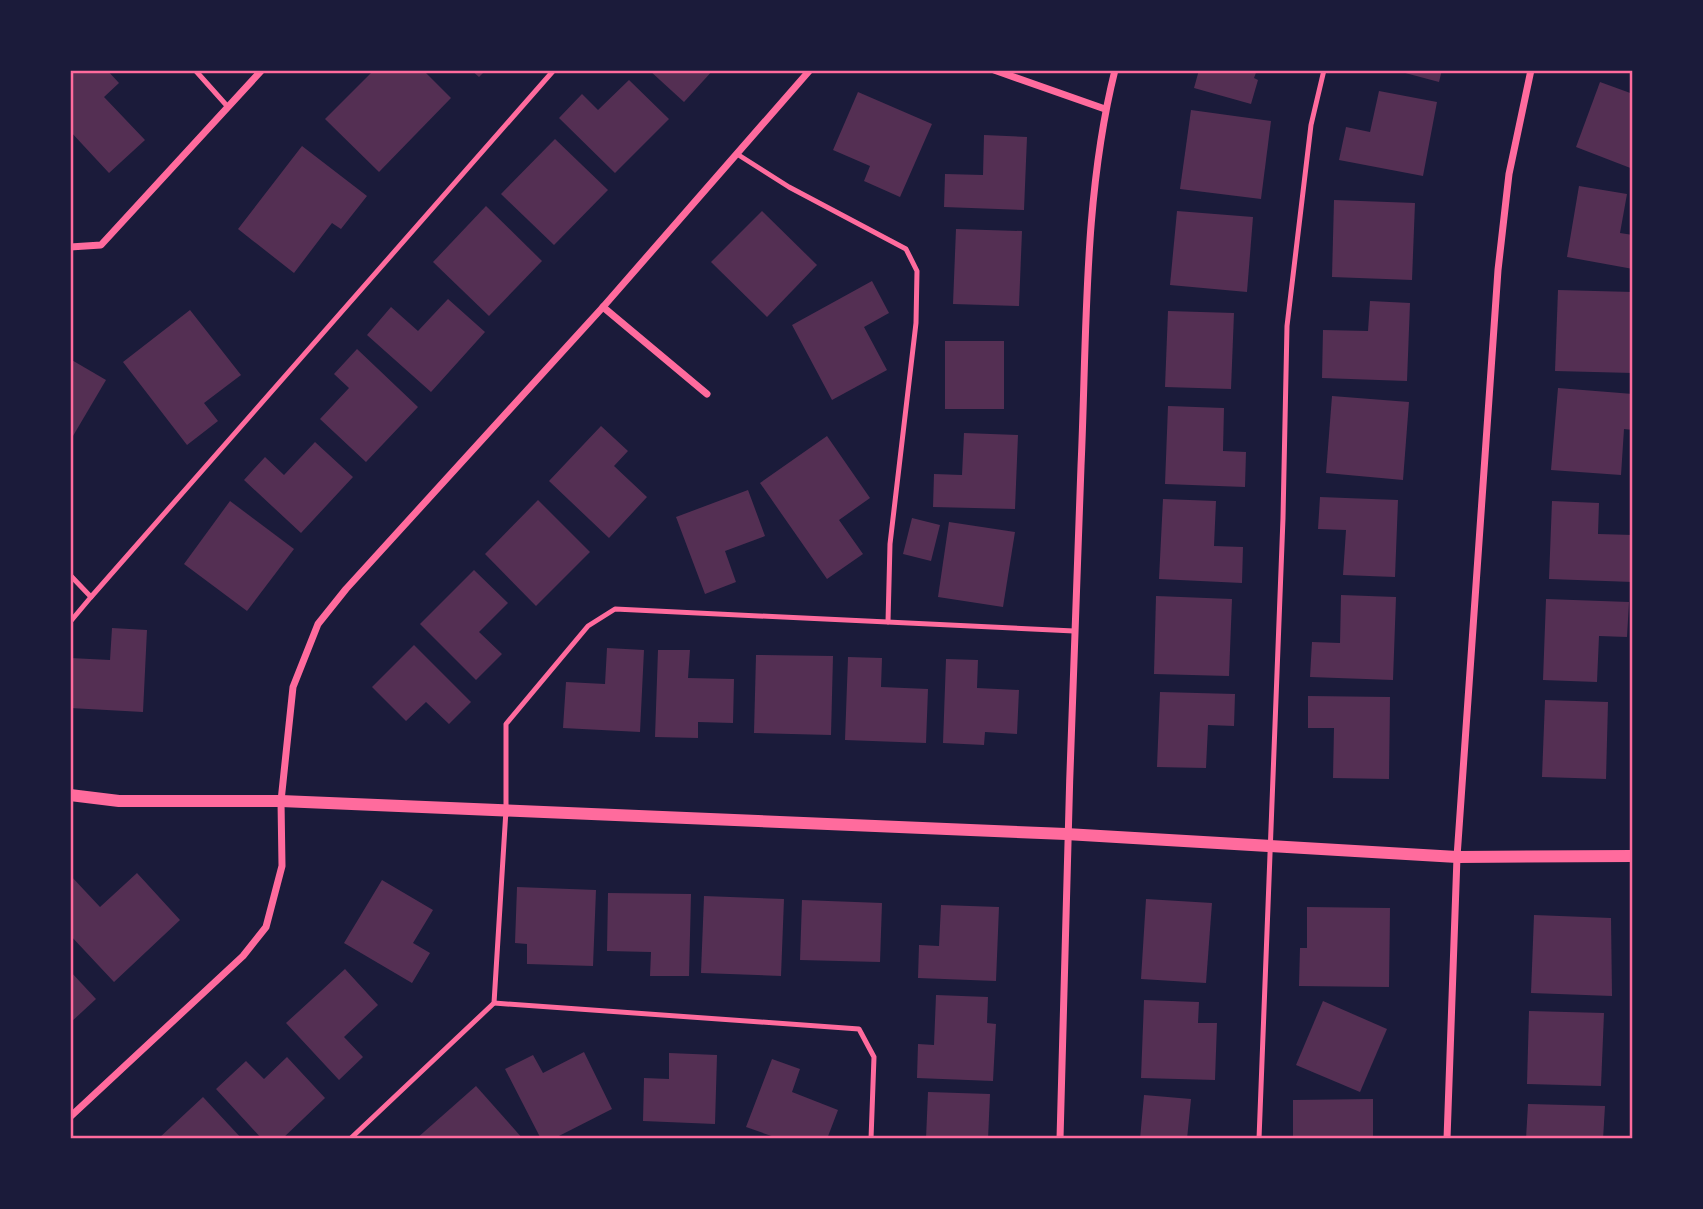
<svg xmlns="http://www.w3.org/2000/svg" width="1703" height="1209" viewBox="0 0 1703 1209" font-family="Jost,sans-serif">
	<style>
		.building { fill: #542f53 }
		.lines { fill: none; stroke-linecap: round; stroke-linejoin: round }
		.service { stroke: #ff6b9d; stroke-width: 5 }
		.minor { stroke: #ff6b9d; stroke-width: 7 }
		.tertiary { stroke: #ff6b9d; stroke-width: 12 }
		.neatline { fill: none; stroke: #ff6b9d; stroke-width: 2.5 }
	</style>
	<rect width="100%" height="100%" fill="#1b1b3a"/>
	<!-- building -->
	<g class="building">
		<path d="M70,70H107L119,83L104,97L145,140L109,173L70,131Z"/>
		<path d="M374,70H423L451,98L379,172L325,119Z"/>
		<path d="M471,70H486L479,77Z"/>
		<path d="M649,70H713L684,102Z"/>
		<path d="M1199,70H1257L1254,78L1258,80L1251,104L1194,88Z"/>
		<path d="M1394,70H1442L1439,82Z"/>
		<path d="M629,80L669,119L615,173L559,118L582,94L598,110Z"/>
		<path d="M1600,82L1633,94V169L1576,147Z"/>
		<path d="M1379,91L1437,102L1423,176L1339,160L1346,127L1370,132Z"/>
		<path d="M858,92L932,124L900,197L864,181L870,166L833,150Z"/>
		<path d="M1191,110L1271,121L1261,199L1180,189Z"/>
		<path d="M984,135L1027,137L1024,210L944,207L945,174L983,175Z"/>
		<path d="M555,139L608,190L554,245L501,194Z"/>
		<path d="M302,146L367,196L341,229L332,223L294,273L238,229Z"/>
		<path d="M1579,186L1627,194L1620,233L1633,235V269L1567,257Z"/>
		<path d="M1334,200L1415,203L1412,280L1332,277Z"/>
		<path d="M486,206L542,261L489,316L433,262Z"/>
		<path d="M762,211L817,265L767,317L711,262Z"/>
		<path d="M1177,211L1253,217L1247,292L1170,285Z"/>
		<path d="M956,229L1022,231L1019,306L953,304Z"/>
		<path d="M872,281L889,313L864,327L887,370L832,400L792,325Z"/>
		<path d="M1558,290L1633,292V373L1555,371Z"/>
		<path d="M448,299L485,332L431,392L367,335L391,307L418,331Z"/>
		<path d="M1370,301L1410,303L1407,381L1322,378L1323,330L1368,331Z"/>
		<path d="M190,310L241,375L204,403L218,421L187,445L123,362Z"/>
		<path d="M1168,311L1234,313L1231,389L1165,387Z"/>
		<rect x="945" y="341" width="59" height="68"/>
		<path d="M357,349L418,407L366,462L320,419L349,388L334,374Z"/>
		<path d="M70,359L106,380L70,441Z"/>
		<path d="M1558,388L1633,394V430L1624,429L1621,475L1551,470Z"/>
		<path d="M1332,396L1409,402L1403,480L1326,473Z"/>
		<path d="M1168,406L1224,408L1223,451L1246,452L1245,487L1165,484Z"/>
		<path d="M601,426L628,451L614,466L647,497L609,538L549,481Z"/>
		<path d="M964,433L1018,435L1015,509L933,507L934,474L962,475Z"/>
		<path d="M827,436L870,498L839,520L863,554L827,579L760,483Z"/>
		<path d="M315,442L353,477L301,533L244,480L265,457L284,475Z"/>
		<path d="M748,490L765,536L725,551L736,582L705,594L676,517Z"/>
		<path d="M1320,497L1398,500L1395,577L1343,575L1346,530L1318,529Z"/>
		<path d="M1163,499L1216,501L1214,546L1243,547L1242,583L1159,579Z"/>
		<path d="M538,500L590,552L536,606L485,554Z"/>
		<path d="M230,501L294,549L247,611L184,564Z"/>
		<path d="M1552,501L1599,503L1598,534L1633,535V582L1549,579Z"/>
		<path d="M912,518L940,525L931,561L903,554Z"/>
		<path d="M949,522L1015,532L1003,607L938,597Z"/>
		<path d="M474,570L508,603L479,632L502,654L476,680L420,624Z"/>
		<path d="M1341,595L1396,597L1393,680L1310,677L1312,642L1340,643Z"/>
		<path d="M1156,596L1232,599L1229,676L1154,674Z"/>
		<path d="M1546,599L1629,602L1627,637L1599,636L1597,682L1543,680Z"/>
		<path d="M112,628L147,630L143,712L70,708V658L110,660Z"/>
		<path d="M414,645L471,702L449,724L426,702L406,721L372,687Z"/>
		<path d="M607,648L644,650L640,732L563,728L566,682L605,684Z"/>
		<path d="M658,650H690L688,678L734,679L733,723L698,722V738L655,737Z"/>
		<path d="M756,655L833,656L831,735L754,733Z"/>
		<path d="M848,657L882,658L881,687L928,689L926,743L845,740Z"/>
		<path d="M946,659L978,660L977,688L1019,690L1017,734L985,732L984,745L943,743Z"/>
		<path d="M1160,692L1235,694L1234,726L1208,725L1206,768L1157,767Z"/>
		<path d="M1308,696L1390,697L1389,779L1333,778L1334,728H1308Z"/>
		<path d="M1545,700L1608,702L1606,779L1542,777Z"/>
		<path d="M137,873L180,920L114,982L70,935V875L100,907Z"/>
		<path d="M382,880L433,910L413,943L430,953L412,983L344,943Z"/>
		<path d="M517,887L596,890L593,966L527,964V944L515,943Z"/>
		<path d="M608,893L691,894L689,976H650L651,952L607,951Z"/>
		<path d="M704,896L784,899L781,976L701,973Z"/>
		<path d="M1146,899L1212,903L1206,983L1141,979Z"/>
		<path d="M802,900L882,903L880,962L800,960Z"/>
		<path d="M941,905L999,907L996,981L918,978L919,945L939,946Z"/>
		<path d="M1307,907L1390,908L1389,987L1299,986L1300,948H1307Z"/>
		<path d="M1534,915L1611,918L1612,996L1531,993Z"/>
		<path d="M345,969L378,1005L344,1037L363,1057L339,1080L286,1023Z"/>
		<path d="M70,971L96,999L70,1023Z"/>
		<path d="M936,995L988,997L987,1023L996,1024L993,1081L917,1078L918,1044L934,1045Z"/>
		<path d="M1144,1000L1199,1002L1198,1023H1217L1215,1080L1141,1078Z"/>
		<path d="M1323,1001L1387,1029L1360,1092L1296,1065Z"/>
		<path d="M1529,1011L1604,1013L1601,1086L1527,1084Z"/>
		<path d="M584,1052L612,1109L553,1139H541L505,1069L533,1055L543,1073Z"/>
		<path d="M669,1053L717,1055L715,1124L643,1121L644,1078L669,1079Z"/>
		<path d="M287,1057L325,1098L282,1139H262L216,1089L246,1061L264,1079Z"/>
		<path d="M772,1059L800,1069L792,1092L838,1110L827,1139H780L746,1127Z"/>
		<path d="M476,1086L523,1139H416Z"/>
		<path d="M928,1092L990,1094L988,1139H926Z"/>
		<path d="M1144,1095L1191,1099L1187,1139H1140Z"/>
		<path d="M203,1097L242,1139H158Z"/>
		<path d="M1373,1099V1139H1293V1100Z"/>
		<path d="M1528,1104L1605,1106L1603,1139H1526Z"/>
	</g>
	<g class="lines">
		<!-- service -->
		<g class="service">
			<path d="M195,70L228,107"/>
			<path d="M737,154L789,187L906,249L917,271L916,323L890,544L888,622"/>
			<path d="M70,575L91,597L70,622"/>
			<path d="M91,597L554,70"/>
			<path d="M494,1003L859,1029L874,1057L871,1139"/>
			<path d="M350,1139L494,1003L506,810V724L588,626L615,609L1074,631"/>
			<path d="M1259,1139L1283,518L1287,326L1311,125L1324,70"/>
		</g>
		<!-- minor -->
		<g class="minor">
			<path d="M994,70L1105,109"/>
			<path d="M70,247L101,245L262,70"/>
			<path d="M603,307L707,394"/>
			<path d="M70,1117L243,956L266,927L282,866L281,801L293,687L318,624L346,589L603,307L810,70"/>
			<path d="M1060,1139C1065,915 1072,690 1081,466C1087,335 1083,198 1115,70"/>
			<path d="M1447,1139L1457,857L1498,270L1509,174L1531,70"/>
		</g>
		<!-- tertiary -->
		<path class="tertiary" d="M70,795L119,801H281L1066,834L1457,857L1633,856"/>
	</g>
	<!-- border -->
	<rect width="1703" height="1209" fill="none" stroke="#1b1b3a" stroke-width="144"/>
	<rect x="72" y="72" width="1559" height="1065" class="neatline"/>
</svg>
